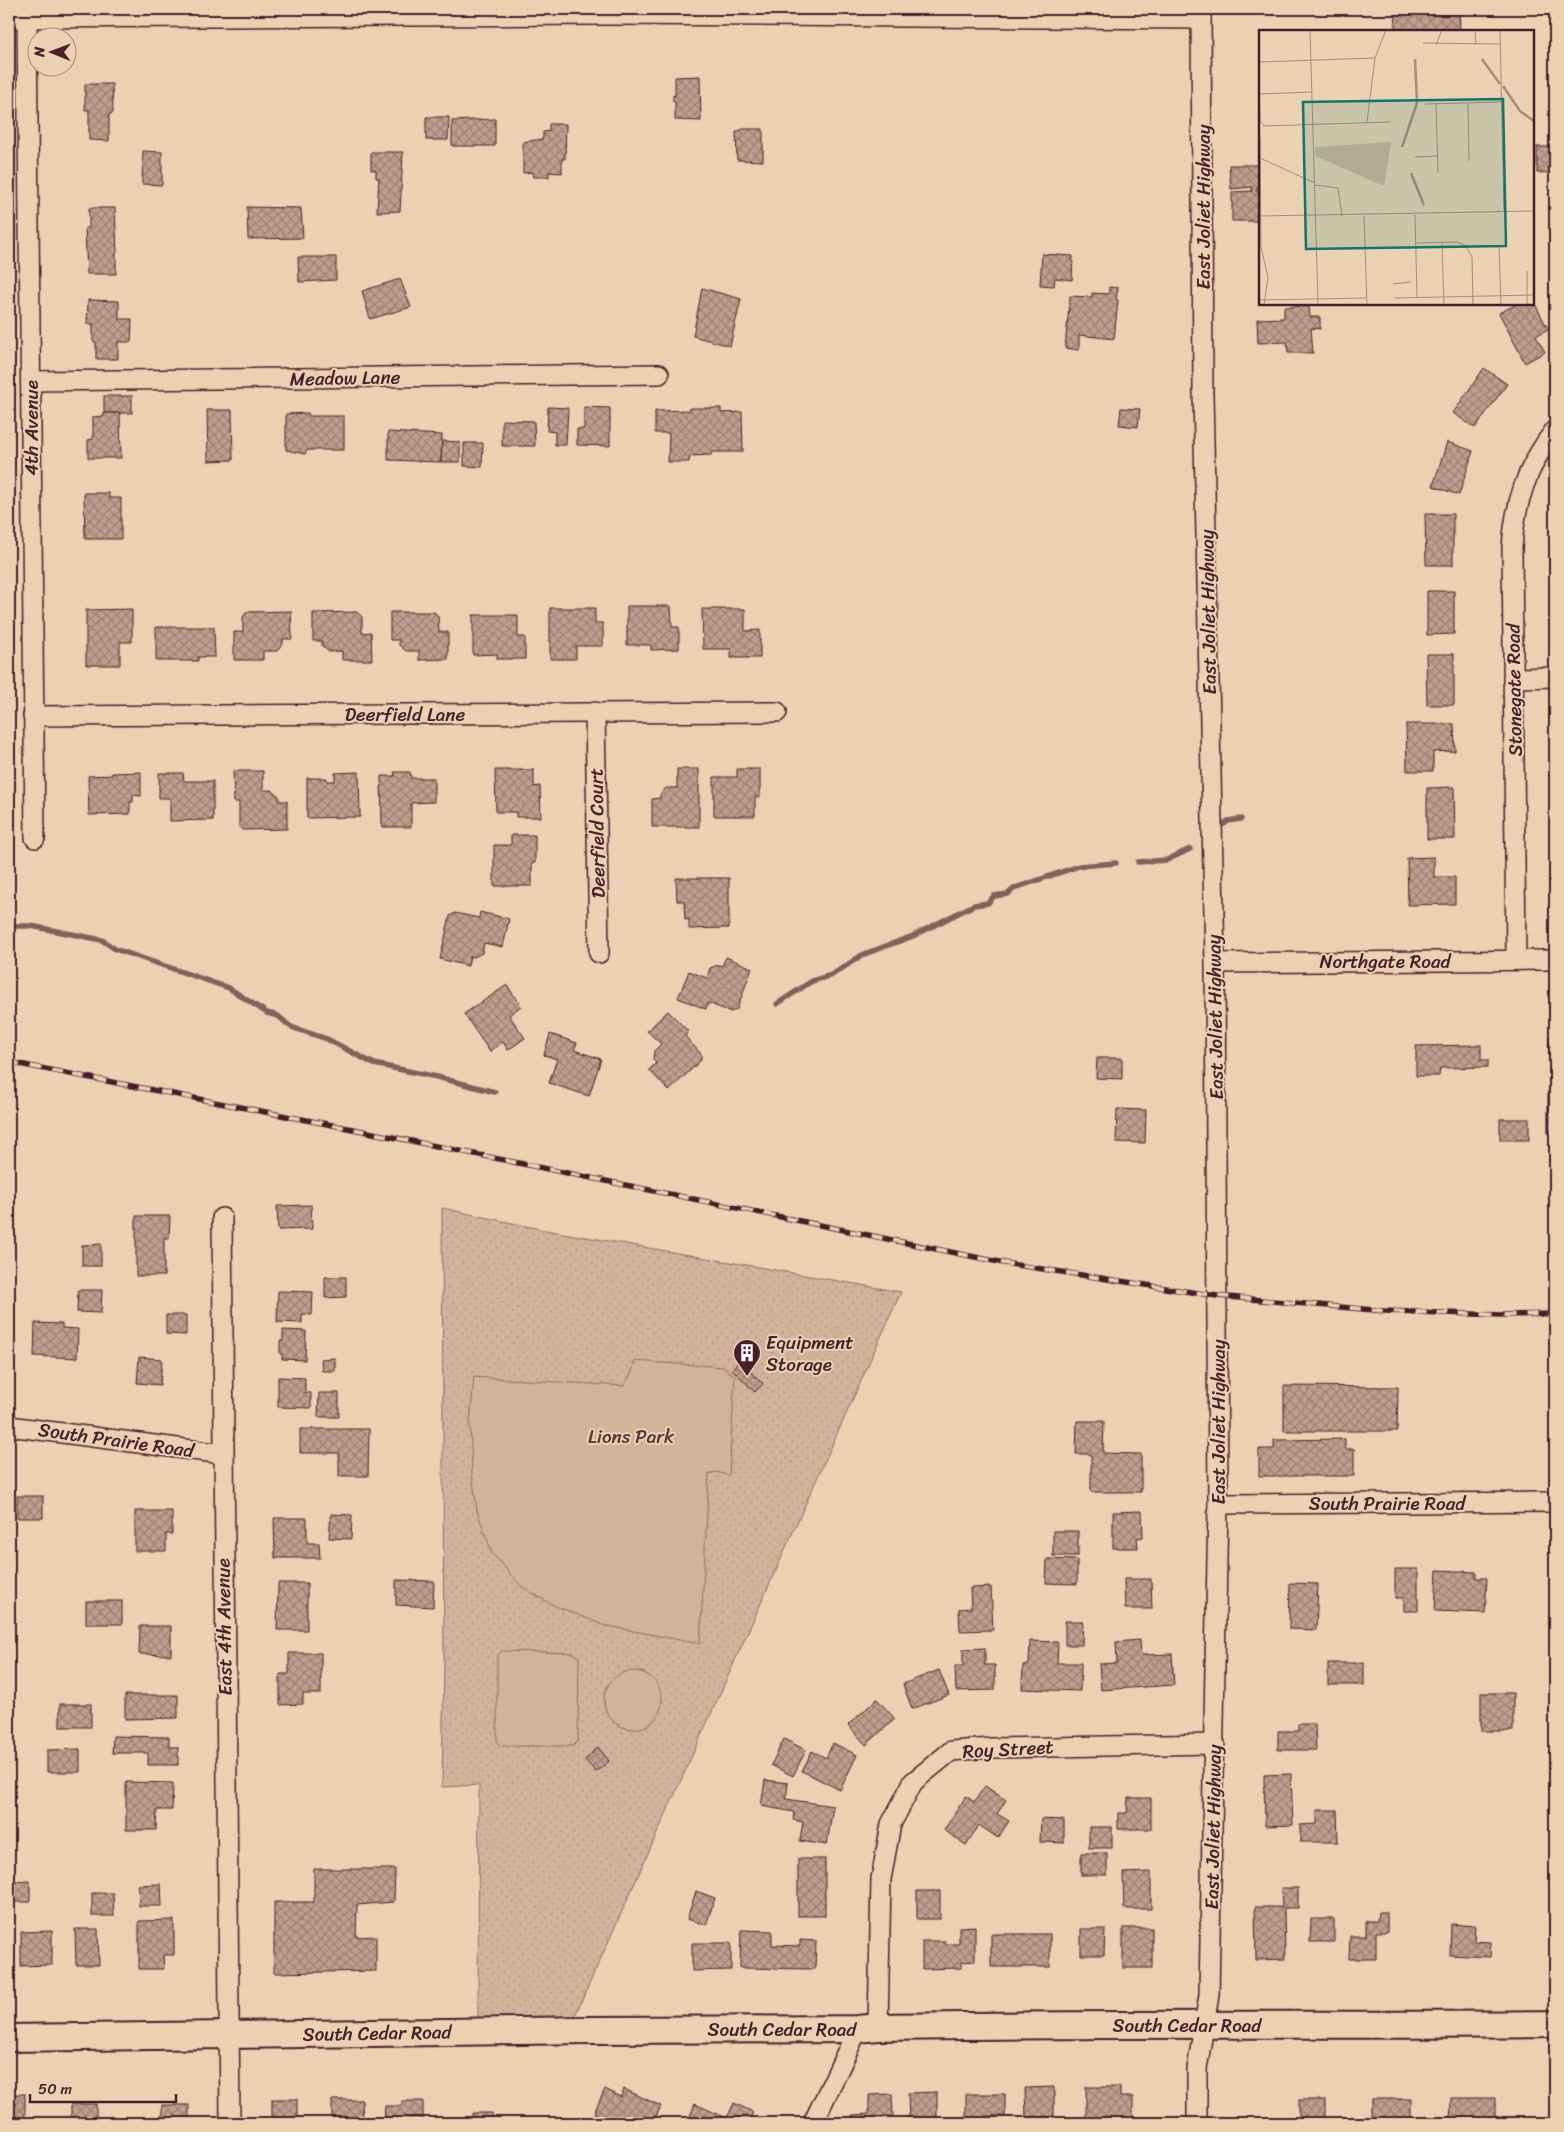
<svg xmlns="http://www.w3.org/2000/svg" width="1564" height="2132" viewBox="0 0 1564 2132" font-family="Sriracha,sans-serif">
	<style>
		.park { fill: url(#park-dots); stroke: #8c6a64 }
		.pitch { fill: #cfb49c; stroke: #8c6a64 }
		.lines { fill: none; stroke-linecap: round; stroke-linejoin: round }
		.stream { stroke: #84605c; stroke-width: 5.5 }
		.building { fill: url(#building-cross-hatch); stroke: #4a1f2b }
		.street-casing { stroke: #4a1f2b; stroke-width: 22 }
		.secondary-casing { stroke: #4a1f2b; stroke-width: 30 }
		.street { stroke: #ead1b2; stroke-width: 19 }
		.secondary { stroke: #ead1b2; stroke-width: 26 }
		.rail-casing { stroke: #4a1f2b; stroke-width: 5.5 }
		.rail { stroke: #ead1b2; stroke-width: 4; stroke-dasharray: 11; stroke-linecap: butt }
		.labels { text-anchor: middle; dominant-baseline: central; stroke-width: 4; stroke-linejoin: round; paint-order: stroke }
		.street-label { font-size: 19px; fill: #4a1f2b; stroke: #ead1b2 }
		.poi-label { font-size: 19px; fill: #4a1f2b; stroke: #ead1b2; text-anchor: start }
		.park-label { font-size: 19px; fill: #5e353c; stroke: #ead1b2 }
		.inset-river { fill: none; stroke: #ab8b7d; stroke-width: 2.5 }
		.inset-road { fill: none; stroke: #aa8a7c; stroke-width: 1 }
		.view { fill: #0f766e; fill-opacity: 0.15; stroke: #0f766e; stroke-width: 2.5 }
		.inset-edge { fill: none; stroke: #4a1f2b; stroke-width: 2.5 }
	</style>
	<defs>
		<pattern id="park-dots" width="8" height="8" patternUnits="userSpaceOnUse" patternTransform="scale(1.25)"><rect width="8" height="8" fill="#cfb49c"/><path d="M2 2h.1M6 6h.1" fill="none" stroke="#b39a87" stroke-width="1.8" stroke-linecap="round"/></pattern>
		<pattern id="building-cross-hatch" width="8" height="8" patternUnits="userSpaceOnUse" patternTransform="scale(1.25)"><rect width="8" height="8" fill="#bd9f8d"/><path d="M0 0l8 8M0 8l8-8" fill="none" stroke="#9c8173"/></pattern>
	</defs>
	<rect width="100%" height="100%" fill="#ead1b2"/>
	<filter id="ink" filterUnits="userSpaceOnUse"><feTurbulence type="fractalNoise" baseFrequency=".02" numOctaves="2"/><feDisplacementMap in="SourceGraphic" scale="10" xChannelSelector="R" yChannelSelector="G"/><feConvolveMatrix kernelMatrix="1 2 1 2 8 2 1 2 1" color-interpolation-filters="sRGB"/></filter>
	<g filter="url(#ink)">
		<!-- park -->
		<path class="park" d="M442,1208L540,1229L901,1292L573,2020L478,2022L479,1785L442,1787L444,1663Z"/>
		<!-- pitch -->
		<g class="pitch">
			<path d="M635,1361L723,1367L735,1376L729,1475L715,1472L709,1474L700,1644L603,1625L551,1604L522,1587L492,1553L477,1511L472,1473L470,1423L474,1377L624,1386L632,1372Z"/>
			<path d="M502,1651L573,1653L579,1657L578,1741L573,1746H500L497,1741V1656Z"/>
			<circle cx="633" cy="1700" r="29"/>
		</g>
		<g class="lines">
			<!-- stream -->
			<g class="stream">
				<path d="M1224,824L1228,821L1241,819"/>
				<path d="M1138,862L1167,860L1190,849"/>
				<path d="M9,926H31L102,940L115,949L229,988L267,1013L278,1016L291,1027L327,1039L374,1064L437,1077L495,1092"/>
				<path d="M777,1004L812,981L832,975L862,955L913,936L974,905L988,903L994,896L1008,894L1015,888L1079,866L1116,863"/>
			</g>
		</g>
		<!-- building -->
		<g class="building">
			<path d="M1396,9H1459L1460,30H1395Z"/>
			<path d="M700,76L701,121L675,120V101H673V95L675,96V77Z"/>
			<path d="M85,84H112L113,113L109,114V141L89,140V110H85Z"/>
			<path d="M426,117H449L448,140H426Z"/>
			<path d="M495,119V146H452V121Z"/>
			<path d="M549,124H566L565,159H562V173L549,172V177H533V172L523,173V142L543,139V132L549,131Z"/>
			<path d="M743,129H763V161L737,160L736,132Z"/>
			<rect x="1537" y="147" width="18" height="26"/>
			<path d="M143,151L162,152V185L142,184Z"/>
			<path d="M371,152H403L400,211L377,212L379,178H376V170H371Z"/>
			<path d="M1229,165H1260V187H1257L1256,191H1260V221H1232V192L1252,191V187L1231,189Z"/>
			<path d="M247,207L301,208L303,238L248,239Z"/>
			<path d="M89,208H115L117,252L116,253V274H87L85,228H89Z"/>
			<path d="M1042,254L1073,256L1072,280L1055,278L1054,286L1040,285Z"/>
			<path d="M298,257H336V280L299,282Z"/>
			<path d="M400,279L411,307L370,319L362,291Z"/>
			<path d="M1109,287L1118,288L1116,299L1118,300L1114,339L1079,335V350L1065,348L1070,296L1092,297V293L1109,294Z"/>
			<path d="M702,288L741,299L730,346L693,336Z"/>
			<path d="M88,300L119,301V319H132L131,342H118V359H96V342L93,341V324H87Z"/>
			<path d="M1533,300L1548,329L1536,336L1545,352L1525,363L1499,313L1517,304H1533Z"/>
			<path d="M1309,306L1310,317H1320V329L1311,328L1313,353H1288L1287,342L1258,343L1257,319L1284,318V307Z"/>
			<path d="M1484,368L1507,384L1475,428L1453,413Z"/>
			<rect x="104" y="396" width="28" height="17"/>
			<path d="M548,407L568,408L566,445H555V432L547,431Z"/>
			<path d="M584,407L610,408V446L577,445V429H584Z"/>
			<path d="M690,408H721V413L742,412L743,452H712L711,455L690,456L689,462H668L669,433H655V411L690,410Z"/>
			<path d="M1121,408L1140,409L1138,427L1119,425Z"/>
			<path d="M207,410H232L233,460L208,461Z"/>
			<path d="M104,413H120L121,458H88V440L93,439V417L104,416Z"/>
			<path d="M308,413L309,416H344V450H307L305,454L286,450V414Z"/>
			<path d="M502,420L534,421L535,446H502Z"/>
			<path d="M388,432L442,435L441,462L388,460Z"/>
			<path d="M442,441L460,442V462H441Z"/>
			<path d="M1447,442L1473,451L1459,495L1433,486Z"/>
			<path d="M464,443H483L482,467L464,466Z"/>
			<path d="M84,493H109V498H121V539H85Z"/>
			<path d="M1425,514H1453V565H1426Z"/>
			<path d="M1427,591H1454V634L1427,635Z"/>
			<path d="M627,606H671L672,627H679V649L651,650V645H627Z"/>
			<path d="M550,608H595V623H603V646H576V659H550Z"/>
			<path d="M132,609V642H120V665H86V610Z"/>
			<path d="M702,609H745V631L760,630V658H731V649H703Z"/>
			<path d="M291,611L292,639H283V644L277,651H263V660H234V632H243V617L247,612Z"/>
			<path d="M357,612L362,617V633L371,632L372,660H342V651L329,652L322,646V641H313V613Z"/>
			<path d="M390,612H434L438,616L439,632H448V659L419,660V651H406L399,645V640H390Z"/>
			<path d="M473,615H518V637H525V659H497V654L473,655Z"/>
			<path d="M156,627H214L215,657H198V661H156Z"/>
			<path d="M1426,654H1454V705H1427Z"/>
			<path d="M1406,724H1454L1455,751L1433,752V771H1407Z"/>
			<path d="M677,769H699V827H652V799L660,798V795L666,788H677Z"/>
			<path d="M737,769H760V797H755V816H714V777H737Z"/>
			<path d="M495,770H534V787L540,786L541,817H516V812H496Z"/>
			<path d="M233,771H263V790H271L279,796V801H287V829L242,830L239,826V802H234Z"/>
			<path d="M141,772V796L133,795V802H130V814L89,815L88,776L112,775V773Z"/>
			<path d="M359,772L360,817L307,818V778H327V781H335V773Z"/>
			<path d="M394,772H410L411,778H434V802L411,803V827H382L381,776H395Z"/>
			<path d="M159,773H183L184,781H213V820L170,821V798H159Z"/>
			<path d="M1454,787L1455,839H1427V788Z"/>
			<path d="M511,835H535V863H532V886H494V845H511Z"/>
			<path d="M1434,857V877H1455V904L1408,905L1407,858Z"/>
			<path d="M676,878H729V928L689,929V919L685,920L684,901H677Z"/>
			<path d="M480,912L509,919L503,947L484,943L482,953L474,957L470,956L468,966L440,959L450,916L455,913L479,918Z"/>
			<path d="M726,957L752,968L737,1009L731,1012L708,1003L706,1009L678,998L689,971L707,978L710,968L718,965L722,966Z"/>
			<path d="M507,985L521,1006L509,1015L525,1038L508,1050L503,1042L490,1052L464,1014Z"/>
			<path d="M668,1011L689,1032L685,1036L701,1054V1060L669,1091L649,1070L656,1063L653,1060L654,1051L661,1044L647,1031Z"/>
			<path d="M550,1034L577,1043L574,1050L601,1059L589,1096L549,1083L557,1059L544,1055Z"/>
			<rect x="1549" y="1037" width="6" height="42"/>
			<path d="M1481,1045V1060H1488V1067L1440,1068L1439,1076H1416V1046Z"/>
			<path d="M1097,1058H1122V1079L1096,1078Z"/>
			<rect x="1548" y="1091" width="7" height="41"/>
			<path d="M1117,1109L1146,1110L1145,1143L1116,1142Z"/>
			<rect x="1500" y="1119" width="29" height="21"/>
			<path d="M311,1205L312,1229L278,1230L277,1206Z"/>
			<path d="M136,1216H170L169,1238H164V1276H136Z"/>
			<path d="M101,1244V1266H82V1245Z"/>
			<path d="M325,1277H346V1297L325,1298Z"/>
			<path d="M78,1290H102L101,1313L77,1312Z"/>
			<path d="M278,1291L313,1292L312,1315L302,1314V1323L277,1322Z"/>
			<path d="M166,1315H186V1335L166,1334Z"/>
			<path d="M35,1323L62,1324V1328L78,1329L77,1358L34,1356Z"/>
			<path d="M283,1330L306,1331L305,1360L282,1359V1354H280V1341H283Z"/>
			<path d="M139,1357L162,1359L160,1385L137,1383Z"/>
			<path d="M335,1358V1371H322L321,1359Z"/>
			<path d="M739,1361L763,1384L755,1392L732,1369Z"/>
			<path d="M278,1377L305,1378V1393H311V1408L278,1407Z"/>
			<path d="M1284,1386L1398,1387L1397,1431H1284Z"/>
			<path d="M319,1393H339V1417H318Z"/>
			<path d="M1077,1421H1104L1103,1453L1141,1454V1492H1091V1454H1076Z"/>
			<path d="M300,1429H369L368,1476H339V1453H300Z"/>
			<path d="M1345,1439V1449H1354V1476H1259V1449H1274V1440Z"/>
			<rect x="17" y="1496" width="26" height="22"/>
			<path d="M135,1511H172V1534H166V1551H135Z"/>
			<path d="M1142,1511L1143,1537L1137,1538L1138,1548H1113V1512Z"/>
			<path d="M331,1514L352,1515L351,1539L329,1538Z"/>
			<path d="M274,1518H307V1543H319L320,1558H275Z"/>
			<rect x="1053" y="1531" width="25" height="25"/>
			<path d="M1047,1559L1077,1560V1584L1046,1583Z"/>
			<path d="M1395,1569H1418V1611H1404V1598H1395Z"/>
			<path d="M1437,1570L1476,1572V1578H1487L1485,1613L1435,1611Z"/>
			<path d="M1124,1579H1151L1152,1609H1125Z"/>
			<path d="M396,1580L434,1581L433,1607L396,1605Z"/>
			<path d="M278,1583H307V1630H277Z"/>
			<path d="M1290,1583L1318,1584L1316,1630L1289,1629Z"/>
			<path d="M991,1587L993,1630L960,1631L959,1609L971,1608L970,1588Z"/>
			<rect x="86" y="1601" width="36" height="23"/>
			<path d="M1065,1621H1083L1082,1645H1065Z"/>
			<path d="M140,1626H171V1655L139,1654Z"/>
			<path d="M1140,1640L1141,1655L1172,1654L1174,1685L1101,1690L1099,1664L1117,1663L1116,1642Z"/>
			<path d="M1030,1641L1058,1642L1057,1663H1081L1080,1691L1022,1689L1023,1665H1029Z"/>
			<path d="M985,1648V1665H995V1690L956,1691L955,1666H963V1649Z"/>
			<path d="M289,1653H321V1694H303V1704L280,1705V1674H289Z"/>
			<rect x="1328" y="1663" width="36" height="22"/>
			<path d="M939,1670L949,1695L912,1709L903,1684Z"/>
			<rect x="1481" y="1693" width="32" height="38"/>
			<path d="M125,1695H178V1718L125,1719Z"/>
			<path d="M877,1699L895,1719L866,1745L848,1725Z"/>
			<rect x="60" y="1704" width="31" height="23"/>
			<path d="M1298,1724H1315L1316,1750H1278V1731H1298Z"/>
			<path d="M113,1736L169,1737V1747H178V1765H148V1753H112Z"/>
			<path d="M784,1739L806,1750L793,1776L771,1765Z"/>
			<path d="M833,1743L857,1755L840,1790L802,1771L812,1751L826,1758Z"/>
			<path d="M598,1747L609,1761L596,1772L585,1760Z"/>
			<path d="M80,1749V1772H47V1750Z"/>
			<path d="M1291,1774L1293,1825L1265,1826L1264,1775Z"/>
			<path d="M765,1780L788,1783L786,1799L833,1806L827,1845L800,1841L803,1822L793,1820L794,1812L761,1806Z"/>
			<path d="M126,1782L173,1783L172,1810H157L156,1830H126Z"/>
			<path d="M985,1786L1006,1800L997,1814L1009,1821L998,1838L979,1825L966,1845L944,1830L966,1796L974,1802Z"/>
			<path d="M1128,1798H1151V1829H1118V1813H1127Z"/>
			<path d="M1317,1810H1337L1338,1842H1300V1825L1317,1824Z"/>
			<path d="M1041,1819L1064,1820V1843L1040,1842Z"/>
			<rect x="1089" y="1827" width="23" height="21"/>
			<rect x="1081" y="1853" width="26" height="22"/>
			<rect x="798" y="1859" width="27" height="57"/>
			<path d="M314,1869H395L394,1902L357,1905L356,1937L376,1936V1971L274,1973V1902H314Z"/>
			<path d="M1151,1872V1909H1124L1123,1873Z"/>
			<path d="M30,1881V1902H9V1882Z"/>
			<path d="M161,1884L162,1906H139L138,1885Z"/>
			<path d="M1281,1888H1298V1908H1284L1285,1959L1256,1960L1255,1907H1282Z"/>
			<path d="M696,1891L715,1898L706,1925L687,1919Z"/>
			<rect x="917" y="1891" width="23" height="28"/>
			<path d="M92,1893H113L114,1916H92Z"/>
			<path d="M1378,1912H1387V1932H1376V1959H1349L1350,1936H1366V1921H1377Z"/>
			<path d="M1311,1919H1334V1942H1310Z"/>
			<path d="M174,1920V1955H163L164,1969H139V1921Z"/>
			<path d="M1451,1924L1475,1926L1474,1941L1491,1942L1490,1957L1450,1955Z"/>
			<path d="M975,1926V1961L962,1962V1968L922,1969V1941H945V1944H959V1927Z"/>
			<rect x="1123" y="1928" width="29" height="40"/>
			<path d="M75,1929H98L99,1965H76Z"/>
			<path d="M1081,1929H1105L1104,1955H1081Z"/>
			<path d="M741,1930L772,1931V1945L800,1946V1940L816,1941L815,1969L740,1968Z"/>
			<path d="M52,1931V1965L21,1966V1932Z"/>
			<rect x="991" y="1934" width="59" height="33"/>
			<path d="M692,1943H731V1970L692,1971Z"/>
			<path d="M1054,2087V2117H1026L1025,2088Z"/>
			<path d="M1086,2087H1120V2097H1133V2122L1086,2123Z"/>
			<path d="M605,2089L621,2097L624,2089L661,2106L653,2123H617L594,2113Z"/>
			<path d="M937,2092V2123H909L908,2093Z"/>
			<rect x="9" y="2094" width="16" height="29"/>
			<path d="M892,2094L893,2116H882V2123H852V2115L869,2114V2095Z"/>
			<path d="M966,2094H1005V2116H986V2123H966Z"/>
			<path d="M1451,2098H1495V2123H1450Z"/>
			<rect x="272" y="2099" width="25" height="24"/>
			<rect x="1371" y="2099" width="40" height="24"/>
			<path d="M332,2100H362L363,2123H332Z"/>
			<rect x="1299" y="2100" width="26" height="23"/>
			<path d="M402,2101H423V2123H384L385,2106H401Z"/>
			<path d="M734,2103L753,2112L748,2123H687L695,2104L727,2118Z"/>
			<rect x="71" y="2104" width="25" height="19"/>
			<rect x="162" y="2105" width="27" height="18"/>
			<path d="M472,2113H492L493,2123H472Z"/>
		</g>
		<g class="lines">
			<defs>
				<g id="street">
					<path d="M9,18L608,15L1201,19"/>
					<path d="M27,18L35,838"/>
					<path d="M31,381L659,374"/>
					<path d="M1513,678L1555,677"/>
					<path d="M595,712L599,953"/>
					<path d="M33,716L777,712"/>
					<path d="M1516,960L1512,548C1515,502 1527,466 1555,430"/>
					<path d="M1215,963L1555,960"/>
					<path d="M222,1218L230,2123"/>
					<path d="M9,1426L223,1454"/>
					<path d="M1218,1504L1555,1502"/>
					<path d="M878,2027L881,1879L891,1824L913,1782L951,1751L992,1748L1215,1744"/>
					<path d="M813,2123L858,2029"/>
					<path d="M1197,2123V2069L1209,1995L1218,1504L1215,963L1203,393L1201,9"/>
				</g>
				<path id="secondary" d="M9,2038L590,2030L858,2029L878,2027C1104,2023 1330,2026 1555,2024"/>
			</defs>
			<!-- street casing -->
			<use href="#street" class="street-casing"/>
			<!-- secondary casing -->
			<use href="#secondary" class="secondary-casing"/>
			<!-- street -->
			<use href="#street" class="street"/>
			<!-- secondary -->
			<use href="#secondary" class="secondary"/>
			<defs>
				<path id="rail" d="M9,1062L363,1131L1004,1263L1217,1296L1385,1311L1502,1315L1555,1314"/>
			</defs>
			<!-- rail casing -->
			<use href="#rail" class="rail-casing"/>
			<!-- rail -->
			<use href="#rail" class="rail"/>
		</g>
	</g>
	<!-- icons -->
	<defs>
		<symbol id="building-pin" viewBox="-11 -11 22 30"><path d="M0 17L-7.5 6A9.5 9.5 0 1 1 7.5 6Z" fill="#4a1f2b" stroke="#ead1b2"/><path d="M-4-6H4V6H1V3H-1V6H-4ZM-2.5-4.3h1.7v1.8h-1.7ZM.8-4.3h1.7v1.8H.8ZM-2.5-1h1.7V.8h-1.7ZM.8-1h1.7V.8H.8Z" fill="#fff"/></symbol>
	</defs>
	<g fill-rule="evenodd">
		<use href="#building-pin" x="731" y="1337" width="32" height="43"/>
	</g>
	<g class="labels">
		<!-- street labels -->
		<g class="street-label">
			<text transform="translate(1203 207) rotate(-90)">East Joliet Highway</text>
			<text transform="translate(345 378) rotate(-1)">Meadow Lane</text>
			<text transform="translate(31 428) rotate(-90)">4th Avenue</text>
			<text transform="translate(1208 612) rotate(-91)">East Joliet Highway</text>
			<text transform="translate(1514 690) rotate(-91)">Stonegate Road</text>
			<text x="405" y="714">Deerfield Lane</text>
			<text transform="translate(597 833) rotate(-91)">Deerfield Court</text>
			<text x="1385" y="961">Northgate Road</text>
			<text transform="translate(1215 1017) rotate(-91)">East Joliet Highway</text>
			<text transform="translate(1218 1422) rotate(-90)">East Joliet Highway</text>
			<text transform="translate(116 1440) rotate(8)">South Prairie Road</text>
			<text x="1387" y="1503">South Prairie Road</text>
			<text transform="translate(224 1627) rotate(-91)">East 4th Avenue</text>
			<text transform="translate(1008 1749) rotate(-3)">Roy Street</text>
			<text transform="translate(1213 1827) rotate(-89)">East Joliet Highway</text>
			<text x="1187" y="2025">South Cedar Road</text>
			<text x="782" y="2029">South Cedar Road</text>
			<text transform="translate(377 2033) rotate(-1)">South Cedar Road</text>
		</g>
		<!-- poi labels -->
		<g class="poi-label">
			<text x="766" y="1342">Equipment<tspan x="766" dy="22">Storage</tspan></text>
		</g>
		<!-- park labels -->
		<g class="park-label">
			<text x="631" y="1436">Lions Park</text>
		</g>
	</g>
	<!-- overview -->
	<g transform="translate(1259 30)">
		<rect width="275" height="275" fill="#ead1b2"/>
		<path d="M132,112L125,156L56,126V117Z" fill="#cfb49c"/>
		<path d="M116,116L117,140L91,137L100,118Z" fill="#cfb49c"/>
		<path class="inset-river" d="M223,29L241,54M244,56L261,81L275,91M143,117L158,73L156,29M152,143L165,175"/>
		<path class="inset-road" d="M51,0L59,275M216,0L217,15M241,0L245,182M164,13L241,14M177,15L183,0M0,32L116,28M0,54L1,91L5,96L131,92M0,64L53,62M177,73L179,143M209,73L210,131M166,74L243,72M108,92L116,28L127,0M1,108L2,217L9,247L5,275M156,127L179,126M1,128L56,153M56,155L79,158L83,186M156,185L158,267M0,186L275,181M105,186L108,275M183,212L185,275M157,213L198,212L207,216L213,227L214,275M240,215L242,275M268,241V275M134,254L152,252M135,268L275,265M0,270L107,268"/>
		<path class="view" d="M244,69L247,216L47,219L44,72Z"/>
		<rect width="275" height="275" class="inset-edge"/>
	</g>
	<!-- margin -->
	<rect width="1564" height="2132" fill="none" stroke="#ead1b2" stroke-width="30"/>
	<rect x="15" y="15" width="1534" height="2102" fill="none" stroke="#4a1f2b" stroke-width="2" filter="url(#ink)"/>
	<!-- north arrow -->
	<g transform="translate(52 52) rotate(271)"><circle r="24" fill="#ead1b2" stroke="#aa8a7c"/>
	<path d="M0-4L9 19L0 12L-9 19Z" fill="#4a1f2b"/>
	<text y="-8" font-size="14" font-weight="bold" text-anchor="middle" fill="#4a1f2b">N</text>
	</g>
	<!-- scale -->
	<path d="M30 2094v8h146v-8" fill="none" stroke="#4a1f2b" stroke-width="2.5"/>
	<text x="38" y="2094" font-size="15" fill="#4a1f2b" stroke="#ead1b2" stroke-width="4" paint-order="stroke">50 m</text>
</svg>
